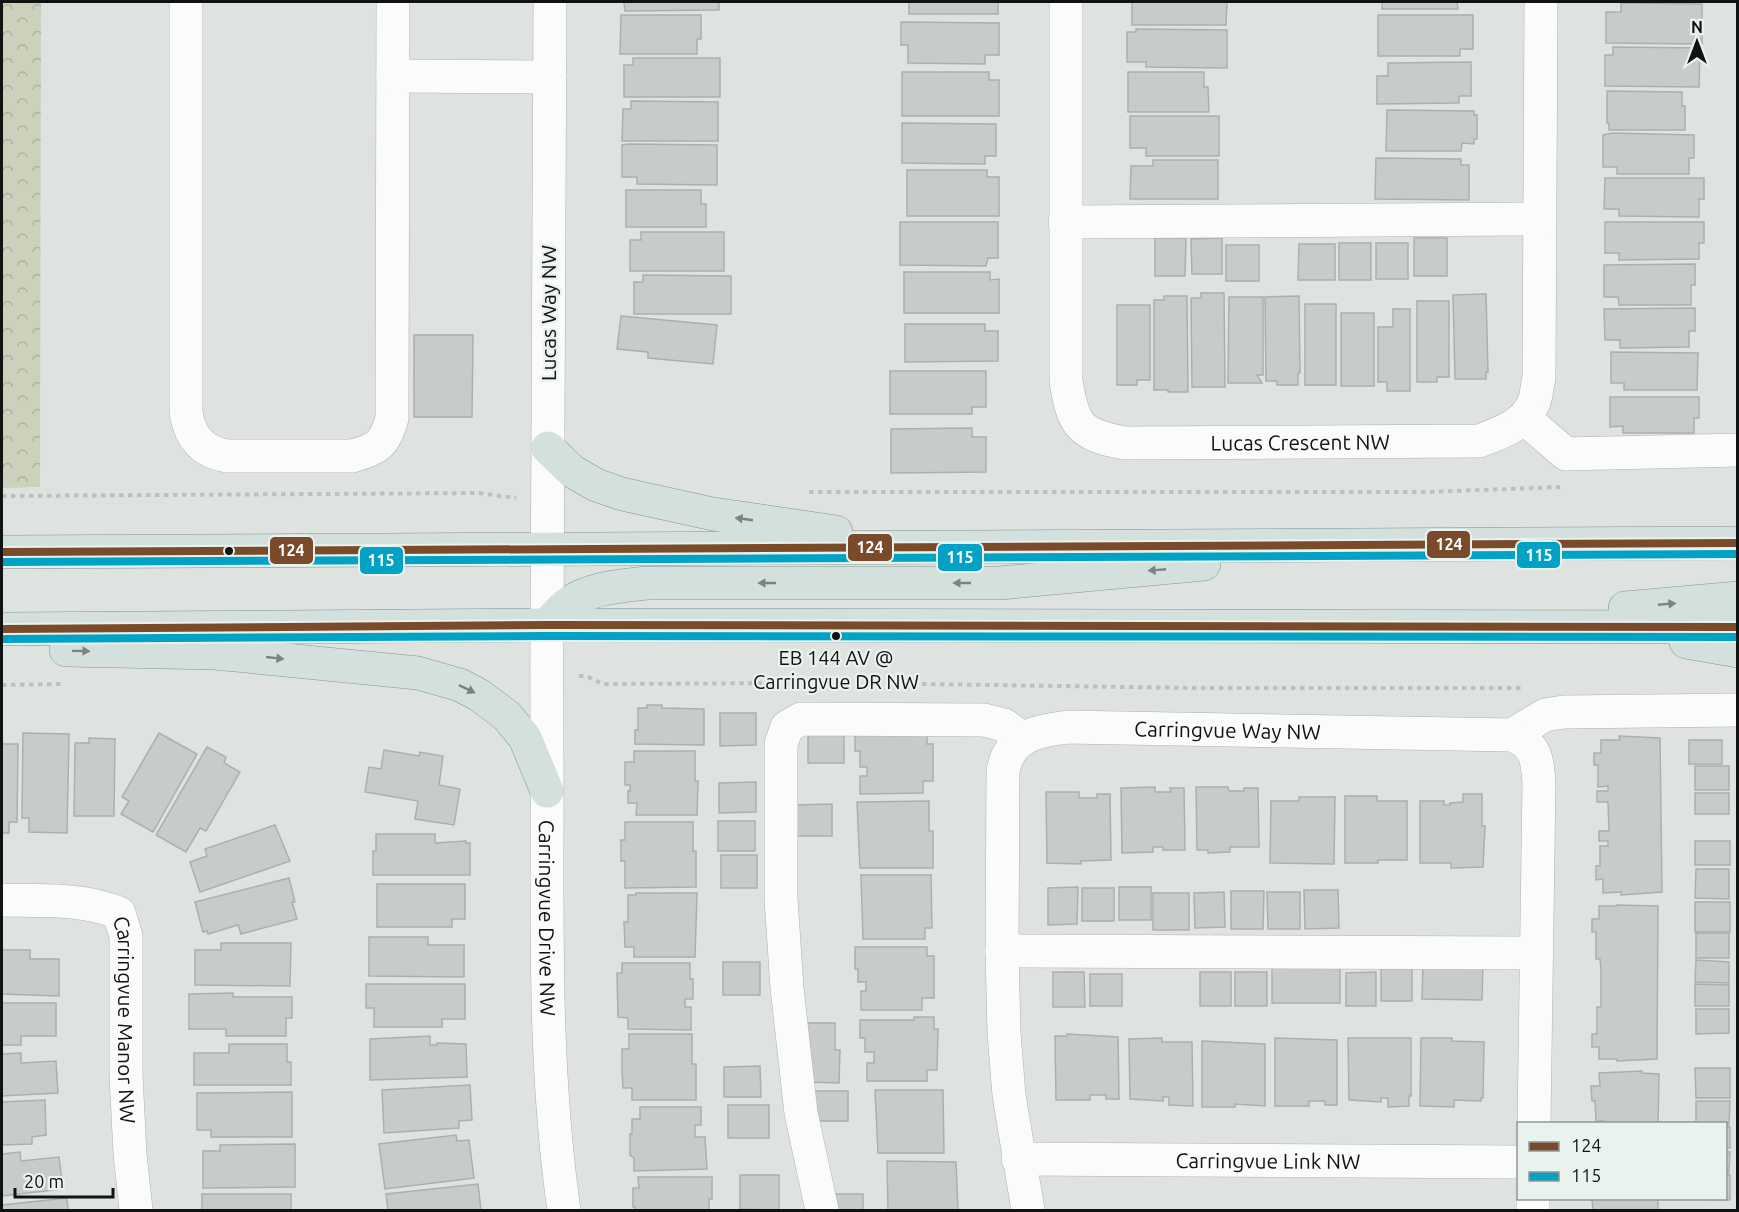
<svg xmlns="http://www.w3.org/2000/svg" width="1739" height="1212" viewBox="0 0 1739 1212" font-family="Ubuntu,sans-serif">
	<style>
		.forest { fill: url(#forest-crowns) }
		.building { fill: #c8ccc9; stroke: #acb0ad; stroke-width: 1.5 }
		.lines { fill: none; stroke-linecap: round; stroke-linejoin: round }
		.minor-casing { stroke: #aeb2af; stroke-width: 34 }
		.major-casing { stroke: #7f9591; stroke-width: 34 }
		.path { stroke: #bec0bf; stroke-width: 4; stroke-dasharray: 4.5 4.5; stroke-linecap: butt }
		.minor { stroke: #fafbfa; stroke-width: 33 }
		.major { stroke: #d4e0dd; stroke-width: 33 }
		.bus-1-casing { stroke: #e9f2ed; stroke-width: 12 }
		.bus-2-casing { stroke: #e9f2ed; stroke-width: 12 }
		.bus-1 { stroke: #7a4b2a; stroke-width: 8 }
		.bus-2 { stroke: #01a2c5; stroke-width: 8 }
		.oneway { fill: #7c8481 }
		.bus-dot { fill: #101311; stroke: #e9f2ed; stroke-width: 2 }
		.labels { text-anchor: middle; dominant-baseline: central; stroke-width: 4.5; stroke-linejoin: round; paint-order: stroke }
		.bus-label { font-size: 20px; fill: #101311; stroke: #e9f2ed }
		.street-label { font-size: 21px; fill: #101311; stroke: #e9f2ed }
		.line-badge { stroke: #e9f2ed; stroke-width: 2 }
		.badge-label { font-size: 16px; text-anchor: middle; font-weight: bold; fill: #fff }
	</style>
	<defs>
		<pattern id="forest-crowns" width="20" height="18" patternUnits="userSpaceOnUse" patternTransform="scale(1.5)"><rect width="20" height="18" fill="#ccd1bb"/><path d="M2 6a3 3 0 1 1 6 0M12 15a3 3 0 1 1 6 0" fill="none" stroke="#aeb3a0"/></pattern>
	</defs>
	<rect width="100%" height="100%" fill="#dee3e0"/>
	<!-- forest -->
	<path class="forest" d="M2,2H41L40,487L2,488Z"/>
	<!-- building -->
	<g class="building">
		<path d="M624,2H719V10L625,11Z"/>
		<rect x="909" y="2" width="89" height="12"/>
		<path d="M1132,2H1227L1226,25H1132Z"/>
		<path d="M1382,2H1457L1458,9H1382Z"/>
		<path d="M1621,3L1702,4V44L1606,43V12H1621Z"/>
		<path d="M621,15H701V39H697V54H620Z"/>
		<path d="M1378,15H1473V49H1460V56H1378Z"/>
		<path d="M901,22L999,23V55H985V64L908,63V45H901Z"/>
		<path d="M1136,29L1227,30V68L1146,67V62H1127V32H1136Z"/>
		<path d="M1613,47L1700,48L1699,87L1605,86V55H1613Z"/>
		<path d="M633,58H720V97H624V65H633Z"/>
		<path d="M1471,62V96H1459V103L1377,104V76H1388V63Z"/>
		<path d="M902,72H989V80H999V116H902Z"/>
		<path d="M1128,72H1204V87H1208L1209,112H1128Z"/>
		<path d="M1607,91L1682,92V106H1685V130H1609V123H1607Z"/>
		<path d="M631,101L718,102V141H622L623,109H631Z"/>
		<path d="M1387,110L1474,111V115H1477V139H1474V144L1462,143L1461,151H1386Z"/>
		<path d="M1130,116H1219V156H1146V148H1130Z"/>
		<path d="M902,123L996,124V156H985V164L902,163Z"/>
		<path d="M1612,133L1694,135V158H1689V174H1617V167H1603V135Z"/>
		<path d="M628,144L717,145V185L637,184V177H622V145Z"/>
		<path d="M1376,158L1461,159V165H1469V200L1375,199Z"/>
		<path d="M1153,160H1218V199H1130L1131,166H1153Z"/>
		<path d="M907,170H987V177H999V216H907Z"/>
		<path d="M1605,178H1704V199H1699V217L1619,216V209H1604Z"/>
		<path d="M626,190H701V204H706V227H626Z"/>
		<path d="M900,222H998V258H988L986,266L900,265Z"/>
		<path d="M1605,222H1704V243H1699V259L1619,260V253H1605Z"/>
		<path d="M641,232H724V271H630V240H641Z"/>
		<path d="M1155,238H1186L1185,276H1155Z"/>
		<path d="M1222,238V274H1192L1191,239Z"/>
		<rect x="1414" y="238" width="33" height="38"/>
		<rect x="1339" y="243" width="32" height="37"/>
		<rect x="1376" y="243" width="32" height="36"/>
		<path d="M1299,244H1335V280H1298Z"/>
		<rect x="1226" y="245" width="33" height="36"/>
		<path d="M1695,264V285H1691V305H1619L1618,297H1604V265Z"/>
		<path d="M904,272H990V280L999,279V313H904Z"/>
		<path d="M643,275L731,276V314H634V282H643Z"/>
		<path d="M1201,293H1224L1225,387H1192L1191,298H1201Z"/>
		<path d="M1486,294L1488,372H1486V379H1455L1453,295Z"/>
		<path d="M1164,296H1187L1188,392H1168V390H1154V300H1164Z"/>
		<path d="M1299,296L1300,373H1298V385H1277V381H1266L1265,297Z"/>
		<path d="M1229,297H1263V375H1257L1262,383H1228Z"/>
		<path d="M1417,301H1449V377H1437V382H1417Z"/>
		<rect x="1305" y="304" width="31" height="81"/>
		<path d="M1117,305H1150V380H1137V385H1117Z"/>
		<path d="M1695,308V331H1689V347L1620,348V340H1605L1604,309Z"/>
		<path d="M1393,309H1410V391H1387V382H1378V327H1393Z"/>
		<rect x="1341" y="313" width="33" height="73"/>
		<path d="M621,316L717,325L713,364L648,358V352L617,349Z"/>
		<path d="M905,324H985V331H998V361L905,362Z"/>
		<path d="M414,335H473L472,417H414Z"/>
		<path d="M1611,352L1698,353L1697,390H1624V383H1611Z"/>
		<path d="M890,371H986V407H972V414H890Z"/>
		<path d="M1610,397H1699V418H1694V433H1623V426L1610,427Z"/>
		<path d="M972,428V437H986V472L891,473V429Z"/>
		<path d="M647,705H662V708L704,709V745L635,744V730H638V708H647Z"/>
		<path d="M720,713H756V745L720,746Z"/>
		<path d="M844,730V763H808V731Z"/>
		<path d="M855,731H927V744H933V781H923V793L860,794V776H867V767H860V751H855Z"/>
		<path d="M23,733L69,734L67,833L29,832V818H22Z"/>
		<path d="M159,733L197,754L153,832L121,814L129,801L122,797Z"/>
		<path d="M1619,736L1660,738L1662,892L1621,895V892L1603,893V879L1596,880V866H1600V846H1608V841H1599V831H1609L1608,802H1597V791H1608V786L1598,787V765H1594V753H1601V740H1620Z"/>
		<path d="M89,738L115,739L114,816H74L75,743H89Z"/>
		<rect x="1689" y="740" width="33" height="24"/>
		<path d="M2,744H18L17,822H9V833H2Z"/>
		<path d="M207,747L226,757L224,763L240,772L206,831L200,828L186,852L156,835Z"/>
		<path d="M384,750L419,756L420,752L443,756L439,785L460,789L454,825L415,819L418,801L365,792L369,767L381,769Z"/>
		<path d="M634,751H695V781H698L697,815H636L637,803H628V791H630V785H625V762H634Z"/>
		<rect x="1695" y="766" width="34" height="24"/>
		<path d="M756,782V812L719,813V783Z"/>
		<path d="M1155,787V792H1171L1170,788H1184L1185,850H1163V847H1153V852L1122,853L1121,788Z"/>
		<path d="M1196,787H1228L1229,791H1244V788H1258L1259,847H1230V852L1208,853V850H1197Z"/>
		<path d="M1046,792H1079V798H1097V794H1110L1111,860L1081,861V864L1047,863Z"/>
		<rect x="1695" y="793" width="34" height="21"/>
		<path d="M1463,794H1482V826H1485L1483,867L1451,868V863H1420V801H1444V805H1450V803L1463,802Z"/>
		<path d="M1345,796H1377V801H1407V860H1378V863H1345Z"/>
		<path d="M1299,797H1335L1334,864L1270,863L1271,801H1299Z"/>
		<path d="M929,801V831H933V868H860L857,802Z"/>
		<path d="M832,804V836H796V805Z"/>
		<rect x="718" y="821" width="37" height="30"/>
		<path d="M625,822H693V851H696V887L625,888V861H621V840H625Z"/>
		<path d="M275,825L290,861L200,892L190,862L207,856L205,849Z"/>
		<path d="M376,834H435V843L466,841V843H470V875H373V851H376Z"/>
		<rect x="1695" y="841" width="35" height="24"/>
		<rect x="721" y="855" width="36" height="33"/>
		<path d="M1696,869H1729V899L1695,898Z"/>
		<path d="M861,875H931L932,928H925V939H863Z"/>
		<path d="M289,878L295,902H292L297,919L241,934L238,925L208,934L207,931L203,932L195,902Z"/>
		<path d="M377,884H465V919H452V927H377Z"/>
		<path d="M1078,887L1077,924L1048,925V888Z"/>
		<rect x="1119" y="887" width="32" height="33"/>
		<rect x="1082" y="888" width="32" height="33"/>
		<path d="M1304,890H1338L1339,928L1305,929Z"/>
		<path d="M1231,891H1264L1263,929H1231Z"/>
		<path d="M1224,892L1225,927L1195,928L1194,893Z"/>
		<path d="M1267,892H1300V929H1268Z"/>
		<path d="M636,893H697L695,957H634V947H625L624,922H628V895H636Z"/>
		<rect x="1153" y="893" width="36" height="37"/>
		<rect x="1695" y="902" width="35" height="30"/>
		<path d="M1617,905L1658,906L1657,1059L1617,1061V1059H1599V1047H1592V1034H1597V1007H1601V969L1600,959H1596V932H1592V919H1599V906H1617Z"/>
		<rect x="1696" y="933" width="33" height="25"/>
		<path d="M369,937H428V945H464V977L369,976Z"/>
		<path d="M221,943H291L290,986L195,985V950H221Z"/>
		<path d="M855,947H927V956H934V998H922V1010H861V991H866V982H858V969H855Z"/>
		<path d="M2,950H30V959H59V996L2,994Z"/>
		<path d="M1696,960L1729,962V983L1695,982Z"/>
		<rect x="723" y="962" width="37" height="33"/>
		<path d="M622,963H690V979H693V999H685V1007H691V1030L628,1029V1018L618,1017L617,973H622Z"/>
		<path d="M1423,964L1483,965L1482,1000L1422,999Z"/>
		<rect x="1272" y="965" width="68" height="38"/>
		<rect x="1381" y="966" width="31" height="35"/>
		<path d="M1053,972H1084L1085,1007H1053Z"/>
		<rect x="1200" y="972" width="31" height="34"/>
		<rect x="1235" y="972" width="32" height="34"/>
		<path d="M1376,972V1006H1346V973Z"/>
		<rect x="1090" y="974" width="32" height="32"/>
		<path d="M366,984H465V1019H442V1027H374V1008H366Z"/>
		<path d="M1695,984L1729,985V1006H1695Z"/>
		<path d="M233,993V997H292V1018H286V1036H226V1029H189V994Z"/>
		<path d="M2,1003H56V1036H21V1045H2Z"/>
		<path d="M1696,1009H1729V1033L1696,1034Z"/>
		<path d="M914,1017H934V1029H938L937,1070H927V1081H867V1063H874V1052H865V1038H860V1020H914Z"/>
		<path d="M802,1023H835V1050H840L839,1083L806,1082Z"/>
		<path d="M629,1034H692V1064H696V1100H632V1088H623L622,1071V1049H629Z"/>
		<path d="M1067,1034L1118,1037L1119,1099H1106V1095H1090V1100H1056L1055,1036H1067Z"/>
		<path d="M430,1036V1045H437V1043L466,1044L467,1077L370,1080V1039Z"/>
		<path d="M1162,1038V1042H1192L1193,1106L1169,1105V1097H1163V1101L1130,1099L1129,1039Z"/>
		<path d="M1275,1038L1337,1040V1105H1325V1101H1309V1106H1275Z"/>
		<path d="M1348,1038H1411V1096H1409V1106L1388,1107V1098H1381V1102L1349,1100Z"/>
		<path d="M1421,1038H1452V1041L1484,1042L1483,1098H1481V1101L1454,1100V1107L1420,1106Z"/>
		<path d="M1202,1041L1265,1044V1106L1235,1104V1107H1202Z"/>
		<path d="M229,1044H287V1062H291V1085H194V1053H229Z"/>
		<path d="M21,1053V1063L56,1061L58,1093L2,1096V1054Z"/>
		<path d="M760,1066L761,1097H724V1067Z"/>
		<path d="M1695,1068H1730V1098H1696Z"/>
		<path d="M1642,1071V1073L1659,1074L1658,1124H1604V1121H1596L1595,1101H1592L1591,1086H1600L1599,1073Z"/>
		<path d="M470,1085L472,1120L459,1121V1128L384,1133L382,1090Z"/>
		<path d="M875,1090H943L944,1153H878Z"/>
		<path d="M812,1091H848V1121H811Z"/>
		<path d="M292,1092V1137H211V1130H197V1093Z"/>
		<path d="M45,1100L46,1135L32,1137V1144L2,1145V1102Z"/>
		<path d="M1696,1101H1730L1729,1125L1696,1124Z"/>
		<rect x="728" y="1105" width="41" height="33"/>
		<path d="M640,1107H701V1125H695V1137H705L707,1169L634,1171V1158L630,1155V1134H632V1119H640Z"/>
		<rect x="1726" y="1127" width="4" height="21"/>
		<path d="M456,1135L457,1141L469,1140L474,1178L385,1189L379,1144Z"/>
		<path d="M295,1144V1187L203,1188V1151H220V1145Z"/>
		<path d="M20,1152L21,1161L59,1157L63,1189L2,1196V1154Z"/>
		<path d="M1726,1152H1730L1729,1173H1726Z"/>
		<path d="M887,1161L956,1162L958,1210H888Z"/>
		<path d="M740,1175H779V1210H785L740,1209Z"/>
		<path d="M1726,1175H1730V1200L1697,1199L1726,1198Z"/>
		<path d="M638,1177H712V1199H709V1210H635V1207H633V1188H639Z"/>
		<path d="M478,1184L481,1210H388L386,1194Z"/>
		<rect x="202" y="1194" width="89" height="16"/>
		<rect x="826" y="1194" width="37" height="16"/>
		<path d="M67,1198L68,1210H2V1205Z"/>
		<path d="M1658,1198V1210H1593L1592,1199Z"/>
	</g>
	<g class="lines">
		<defs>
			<g id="minor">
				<path d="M186,2V413C190,437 202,452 227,456H352C378,449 385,444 392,418L393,2"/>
				<path id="s1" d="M550,2C550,251 546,500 547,749C548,903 542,1058 564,1210"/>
				<path id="s2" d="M1066,2V381C1073,426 1080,435 1125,443L1479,441C1500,433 1525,425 1534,402C1537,394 1537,385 1539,378L1541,2"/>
				<path d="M393,76L550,77"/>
				<path d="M1065,222L1539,219"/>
				<path d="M1524,418L1566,454L1738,450"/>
				<path d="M1512,735L1545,715L1564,712L1738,710"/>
				<path id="s3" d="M2,900C41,901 82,898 119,913L126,936V1075L130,1154L136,1210"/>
				<path d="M1002,951L1536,953"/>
				<path id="s4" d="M1018,1159L1518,1162"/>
				<path d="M1533,1198V1210"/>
				<path d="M822,1210L801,1113L787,988L781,899V744L787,727L801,719L984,720L1004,725L1023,739"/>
				<path id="s5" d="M1028,1210L1009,1095L1004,1033L1002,951L1003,771C1009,736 1037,731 1068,727L1512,735C1537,746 1537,758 1539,783L1534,1124"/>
			</g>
			<g id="major">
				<path d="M548,448L572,471L596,485L622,494L713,514L836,532"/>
				<path d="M2,552L1738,543"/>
				<path d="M1625,608L1738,598"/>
				<path d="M547,625C553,618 559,611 566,605C588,588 620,586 647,583H1000L1204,564"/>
				<path d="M2,629L547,625L1738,627"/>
				<path d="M1686,642L1738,651"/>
				<path d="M66,650L215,653L418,673L460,685L479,695L507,716L525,738L547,791"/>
			</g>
		</defs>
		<!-- minor casing -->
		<use href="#minor" class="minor-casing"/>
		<!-- major casing -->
		<use href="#major" class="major-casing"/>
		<!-- path -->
		<g class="path">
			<path d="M809,492H1425L1560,487"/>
			<path d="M2,496L479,493L516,498"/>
			<path d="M579,676H586L603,684L803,683"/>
			<path d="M922,684L1196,688H1523"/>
			<path d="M2,685L61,684"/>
		</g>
		<!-- minor -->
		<use href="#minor" class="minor"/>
		<!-- major -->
		<use href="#major" class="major"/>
		<defs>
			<g id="bus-1">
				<path d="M2,552L1738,543"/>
				<path d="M2,629L547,625L1738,627"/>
			</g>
			<g id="bus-2">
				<path d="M2,562L1738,554"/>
				<path d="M2,639L547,636L1738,637"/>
			</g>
		</defs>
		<!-- bus-1 casing -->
		<use href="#bus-1" class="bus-1-casing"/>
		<!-- bus-2 casing -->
		<use href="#bus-2" class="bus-2-casing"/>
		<!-- bus-1 -->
		<use href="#bus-1" class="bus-1"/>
		<!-- bus-2 -->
		<use href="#bus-2" class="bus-2"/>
	</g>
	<!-- one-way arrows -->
	<defs><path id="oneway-solid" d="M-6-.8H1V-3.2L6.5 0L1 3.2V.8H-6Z" transform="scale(1.5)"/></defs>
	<g class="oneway">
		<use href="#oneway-solid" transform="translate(744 519) rotate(-172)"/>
		<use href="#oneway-solid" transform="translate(1157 570) rotate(175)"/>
		<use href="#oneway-solid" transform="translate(767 583) rotate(180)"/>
		<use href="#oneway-solid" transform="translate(962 583) rotate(180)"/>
		<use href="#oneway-solid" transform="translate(1667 604) rotate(-5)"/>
		<use href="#oneway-solid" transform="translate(81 651) rotate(1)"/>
		<use href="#oneway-solid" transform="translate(275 658) rotate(6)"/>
		<use href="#oneway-solid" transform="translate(467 689) rotate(26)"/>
	</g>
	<!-- markers -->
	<g class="bus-dot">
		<circle cx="229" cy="551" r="5"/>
		<circle cx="836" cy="636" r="5"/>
	</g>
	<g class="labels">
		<!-- bus labels -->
		<g class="bus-label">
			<text x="836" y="657">EB 144 AV @<tspan x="836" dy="24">Carringvue DR NW</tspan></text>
		</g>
		<!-- street labels -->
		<g class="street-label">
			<text transform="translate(548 313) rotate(-90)">Lucas Way NW</text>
			<text stroke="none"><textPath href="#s2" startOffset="650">Lucas Crescent NW</textPath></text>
			<text stroke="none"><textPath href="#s5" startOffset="686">Carringvue Way NW</textPath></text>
			<text stroke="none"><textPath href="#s1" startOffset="916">Carringvue Drive NW</textPath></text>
			<text stroke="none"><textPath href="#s3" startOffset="226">Carringvue Manor NW</textPath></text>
			<text stroke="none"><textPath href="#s4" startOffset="250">Carringvue Link NW</textPath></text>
		</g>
	</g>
	<g class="line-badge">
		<rect x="1426" y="530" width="45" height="29" rx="6" fill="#7a4b2a"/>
		<rect x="847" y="533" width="46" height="29" rx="6" fill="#7a4b2a"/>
		<rect x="269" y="536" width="45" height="29" rx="6" fill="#7a4b2a"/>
		<rect x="1516" y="541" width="45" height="28" rx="6" fill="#01a2c5"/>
		<rect x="937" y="543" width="46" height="29" rx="6" fill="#01a2c5"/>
		<rect x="359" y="546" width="45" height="29" rx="6" fill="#01a2c5"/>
	</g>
	<g class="badge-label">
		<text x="1449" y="550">124</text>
		<text x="870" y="553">124</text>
		<text x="291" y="556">124</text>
		<text x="1539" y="561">115</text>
		<text x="960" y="563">115</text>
		<text x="381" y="566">115</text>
	</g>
	<!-- border -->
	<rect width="1739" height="1212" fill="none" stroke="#101311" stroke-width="6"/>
	<!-- legend -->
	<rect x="1517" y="1122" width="210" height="78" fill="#e9f2ed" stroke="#929995" stroke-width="1.5"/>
	<rect x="1529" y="1142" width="30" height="9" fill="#7a4b2a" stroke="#929995" stroke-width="1.5"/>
	<text x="1571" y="1152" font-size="18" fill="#101311">124</text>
	<rect x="1529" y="1172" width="30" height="9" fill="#01a2c5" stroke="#929995" stroke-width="1.5"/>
	<text x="1571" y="1182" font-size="18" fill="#101311">115</text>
	<!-- north arrow -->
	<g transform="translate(1697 42)" stroke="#e9f2ed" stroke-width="4.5" paint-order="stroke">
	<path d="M0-4.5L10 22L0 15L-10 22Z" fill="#101311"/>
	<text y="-9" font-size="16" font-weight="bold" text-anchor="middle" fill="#101311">N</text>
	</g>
	<!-- scale -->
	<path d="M15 1188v9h98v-9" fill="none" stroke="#101311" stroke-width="3"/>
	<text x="24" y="1188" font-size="18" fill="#101311" stroke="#e9f2ed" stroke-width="4.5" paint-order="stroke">20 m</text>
</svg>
